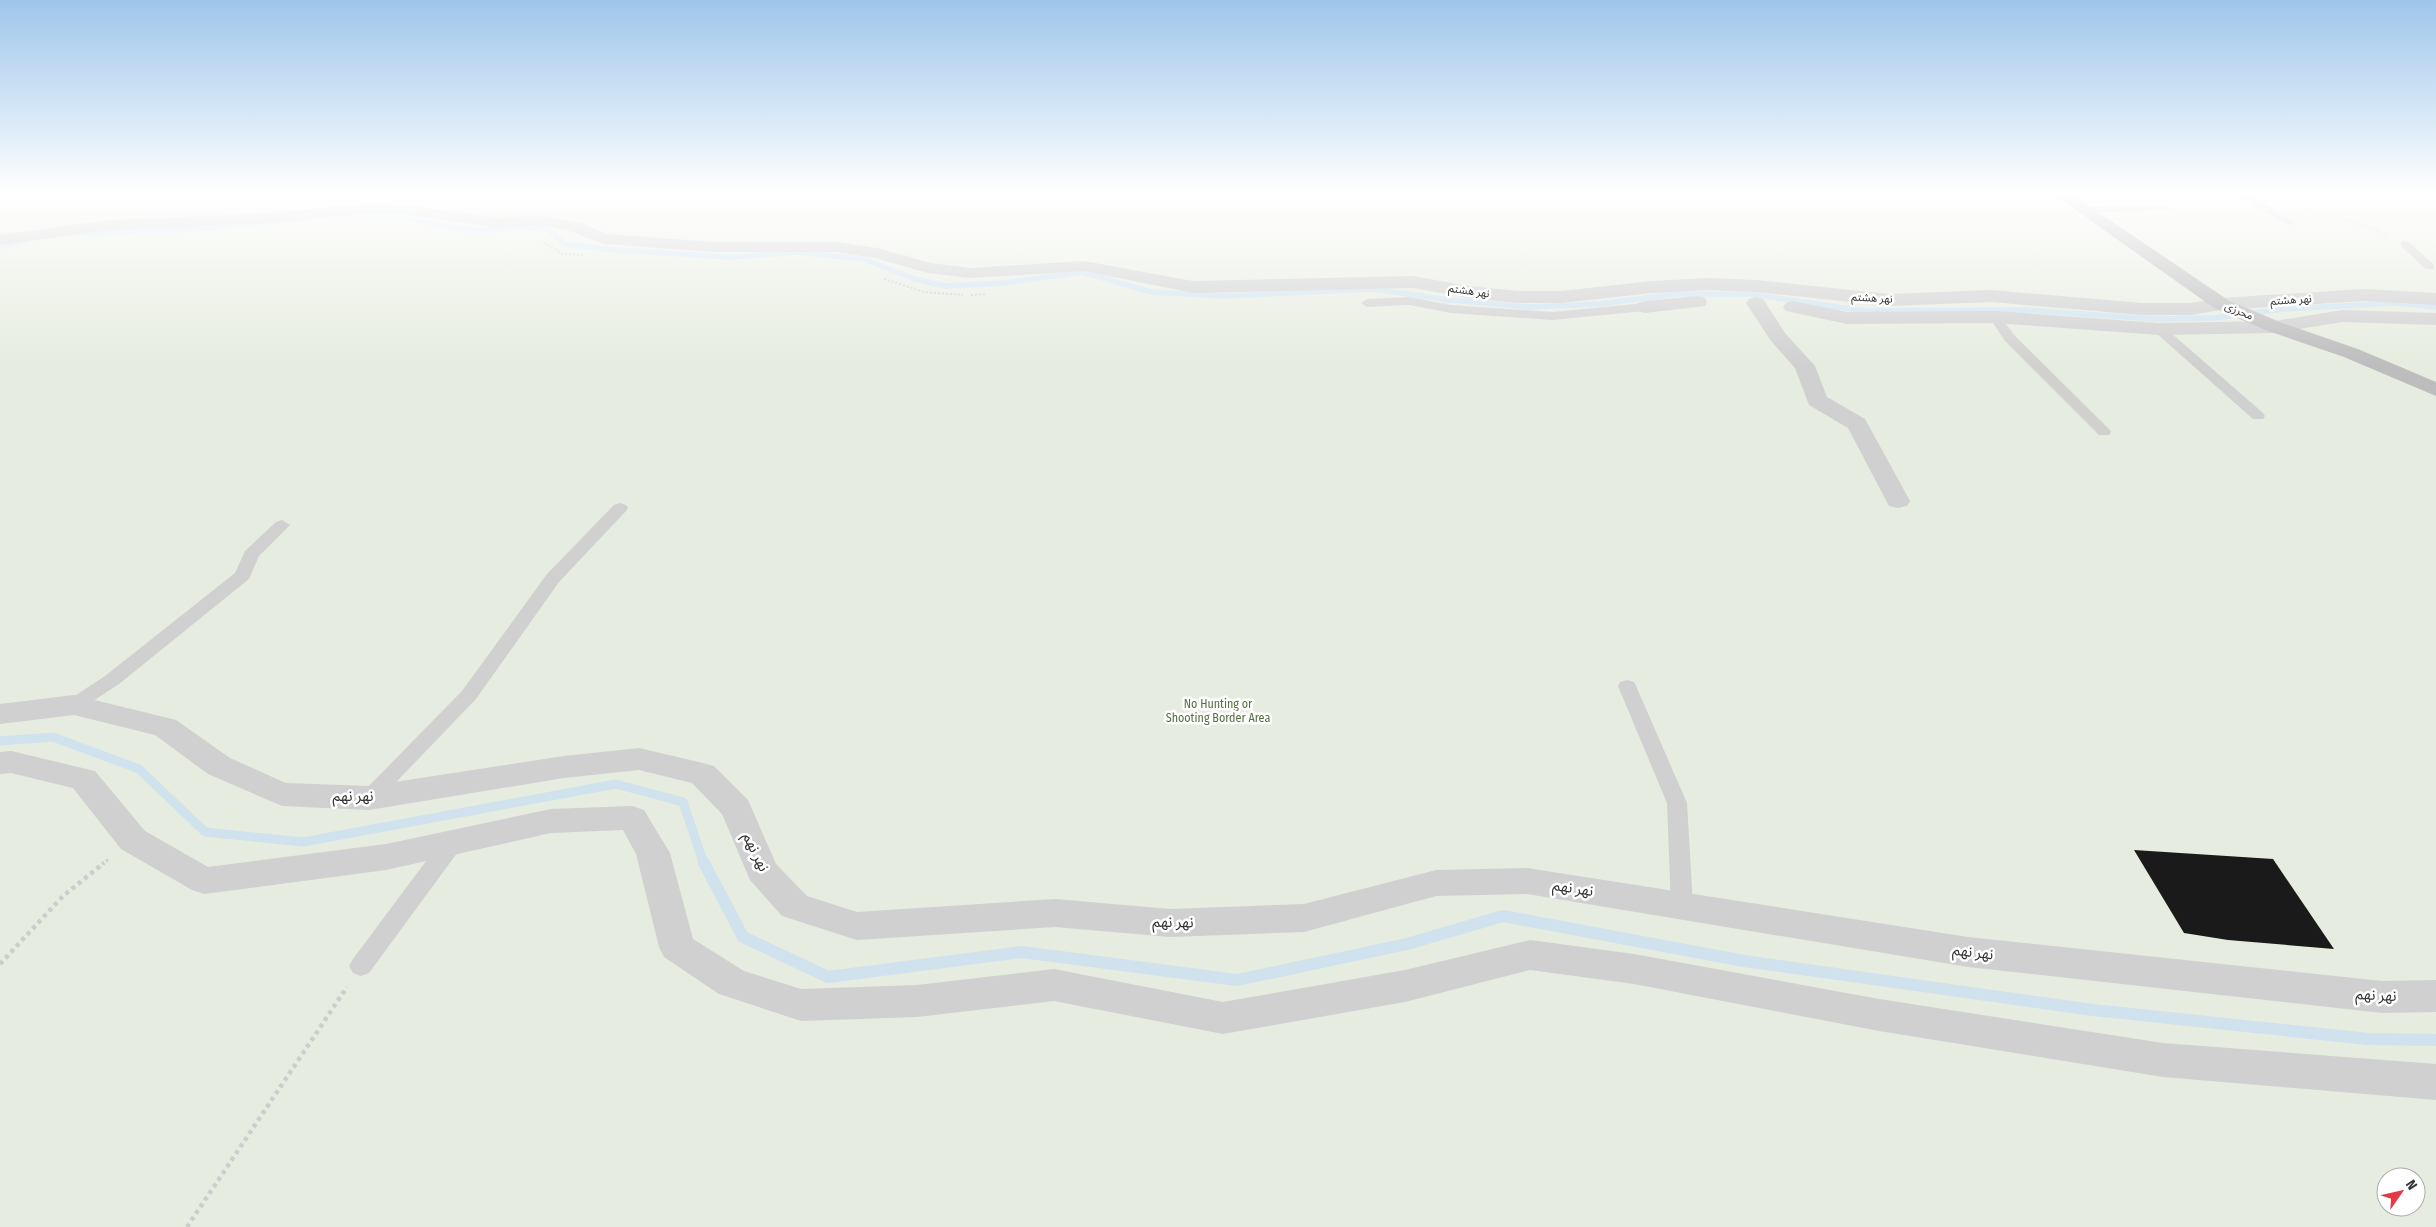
<svg xmlns="http://www.w3.org/2000/svg" width="2436" height="1227" viewBox="0 0 2436 1227" font-family="'Fira Sans Condensed','Noto Sans Arabic',sans-serif">
	<style>
		.green { fill: #e6ecdf; fill-rule: evenodd }
		.lines { fill: none; stroke-linecap: round; stroke-linejoin: round }
		.stream-far2 { stroke: #cfe2ee; stroke-width: 5.5 }
		.stream-far1 { stroke: #cfe2ee; stroke-width: 9 }
		.stream { stroke: #cfe2ee; stroke-width: 12 }
		.building { fill: #1a1a1a }
		.path-far2 { stroke: #cdcdcd; stroke-width: 2; stroke-dasharray: 2 2; stroke-linecap: butt }
		.path-far1 { stroke: #cdcdcd; stroke-width: 3; stroke-dasharray: 2.5 2.5; stroke-linecap: butt }
		.path { stroke: #cdcdcd; stroke-width: 4.5; stroke-dasharray: 4 4; stroke-linecap: butt }
		.lane { fill: #d0d0d0; fill-rule: evenodd }
		.street { fill: #d0d0d0; fill-rule: evenodd }
		.secondary { fill: #bdbdbd; fill-rule: evenodd }
		.labels { text-anchor: middle; dominant-baseline: central; stroke-width: 5; stroke-linejoin: round; paint-order: stroke }
		.far-street-label { font-size: 11px; fill: #333; stroke: #fff }
		.park-label { font-size: 12px; fill: #56703f; stroke: #fff }
		.near-street-label { font-size: 15px; fill: #333; stroke: #fff }
	</style>
	<rect width="100%" height="100%" fill="#fff"/>
	<!-- green -->
	<path class="green" d="M0,194H2436V1227H0ZM2386,1177H2416V1207H2386Z"/>
	<g class="lines">
		<!-- stream-far2 -->
		<g class="stream-far2">
			<path d="M336,216H393L475,231L517,227L548,229L565,244L604,249L731,257L797,252L864,259L914,279L945,286L1004,283L1082,272L1151,292L1225,296L1373,289L1450,300L1528,307L1599,304L1676,294H1750L1864,311L2026,310L2156,319L2213,318L2284,309L2395,303L2436,307"/>
			<path d="M84,233L190,229L313,218"/>
			<path d="M0,246L29,240"/>
		</g>
		<!-- stream-far1 -->
		<path class="stream-far1" d="M0,741L53,737L139,769L205,832L303,842L616,784L683,802L704,864"/>
		<!-- stream -->
		<path class="stream" d="M704,863L743,937L828,977L1022,952L1237,980L1407,944L1503,916L1744,961L2093,1010L2368,1039L2436,1040"/>
	</g>
	<!-- building -->
	<path class="building" d="M2134,850L2273,859L2334,949L2228,940L2184,933Z"/>
	<g class="lines">
		<!-- path-far2 -->
		<g class="path-far2">
			<path d="M2304,209L2364,225L2388,236"/>
			<path d="M544,243L563,254L585,255"/>
			<path d="M884,279L924,292L963,295"/>
			<path d="M971,295L987,294"/>
		</g>
		<!-- path-far1 -->
		<path class="path-far1" d="M102,864L109,859"/>
		<!-- path -->
		<g class="path">
			<path d="M0,964L63,896L104,863"/>
			<path d="M187,1227L347,987"/>
		</g>
		<!-- lane -->
		<g class="lane">
			<path d="M2235,194H2247L2295,222L2290,225L2286,224Z"/>
			<path d="M2165,205L2169,206V210L2084,213L2079,210L2084,207Z"/>
			<path d="M2405,241L2409,242L2434,265V269H2426L2401,246V242Z"/>
			<path d="M1409,297L1451,305L1552,312L1645,303L1651,307L1645,311L1552,320L1451,313L1409,305L1367,307L1361,303L1367,299Z"/>
			<path d="M1995,313L1999,314L2014,335L2109,429L2111,432L2109,435H2099L2005,341L1989,317Z"/>
			<path d="M2159,325L2163,326L2263,413L2265,416L2263,419H2253L2155,332L2153,329Z"/>
			<path d="M620,503L626,505L628,508L626,511L559,582L476,699L376,803L369,805L362,803L359,798L362,793L462,691L547,574L614,505Z"/>
			<path d="M282,520L290,525L259,556L249,579L119,684L81,709L74,711L67,709L64,705L67,701L105,676L235,573L245,551L276,522Z"/>
			<path d="M1627,680L1634,682L1636,686L1687,803L1693,906L1690,912L1682,915L1674,912L1671,906L1667,803L1618,686L1620,682Z"/>
			<path d="M452,835L460,837L463,843L460,849L369,973L361,976L353,973L349,966L353,959L444,837Z"/>
		</g>
		<!-- street -->
		<g class="street">
			<path d="M366,204L407,205L494,217L545,216L581,223L607,234L714,242H837L877,248L930,263L971,268L1084,261L1193,281L1413,276L1469,286L1518,291H1561L1652,281L1707,278L1757,280L1889,294L1992,290L2142,303H2190L2221,298L2364,289L2436,293V305L2364,301L2221,310L2190,315H2142L1992,302L1889,306L1757,292L1707,290L1652,293L1561,303H1518L1469,298L1413,288L1193,293L1084,271L971,278L928,273L875,258L837,252H714L604,244L570,231L545,226L494,227L407,215L366,214L254,224L109,230L0,245V235L109,220L254,214Z"/>
			<path d="M1698,296L1705,298L1707,302L1705,306L1645,313L1638,311L1635,307L1638,303L1645,301Z"/>
			<path d="M1756,297L1763,299L1785,333L1815,366L1827,397L1865,419L1910,501L1907,506L1898,508L1889,506L1848,428L1809,405L1795,368L1771,341L1746,303L1749,299Z"/>
			<path d="M1793,301L1847,312L1995,311L2159,323L2275,321L2342,310L2436,313V325L2342,322L2275,333L2159,335L1995,323L1847,324L1786,311L1783,307L1786,303Z"/>
			<path d="M74,695L176,720L230,758L286,783L369,786L564,756L639,748L703,763L714,766L748,800L776,864L807,896L857,912L1055,899L1170,909L1304,904L1436,870L1527,868L1968,937L2382,981L2436,980V1012L2382,1013L1968,967L1527,894L1436,896L1304,932L1170,937L1055,927L857,940L782,916L750,880L722,814L692,783L639,770L564,778L369,810L282,806L208,774L155,735L74,715L0,724V704Z"/>
			<path d="M11,751L95,771L145,831L208,867L386,844L551,809L632,806L644,810L670,853L693,939L744,971L801,989L917,985L1054,969L1223,1002L1405,970L1530,940L1634,954L1879,999L2163,1043L2436,1064V1100L2163,1077L1879,1031L1634,984L1530,970L1405,1002L1223,1034L1054,1001L917,1017L801,1021L719,994L664,957L659,947L636,854L623,830L551,833L386,870L204,894L192,890L121,849L73,788L11,773L0,774V752Z"/>
		</g>
		<!-- secondary -->
		<path class="secondary" d="M2053,194H2071L2228,300L2282,323L2358,349L2436,382V396L2344,357L2268,331L2214,308Z"/>
	</g>
	<!-- sky -->
	<linearGradient id="sky" x2="0" y2="1"><stop stop-color="#9ec6ea"/><stop offset="0.53" stop-color="#fff"/><stop offset="1" stop-color="#fff" stop-opacity="0"/></linearGradient>
	<rect width="2436" height="366" fill="url(#sky)"/>
	<g class="labels">
		<!-- far-street labels -->
		<g class="far-street-label">
			<text transform="translate(1469 291) rotate(8)">نهر هشتم</text>
			<text transform="translate(1872 298) rotate(3)">نهر هشتم</text>
			<text transform="translate(2291 300) rotate(-4)">نهر هشتم</text>
			<text transform="translate(2239 311) rotate(23)">محرزی</text>
		</g>
		<!-- park labels -->
		<g class="park-label">
			<text x="1218" y="704">No Hunting or<tspan x="1218" dy="14">Shooting Border Area</tspan></text>
		</g>
		<!-- near-street labels -->
		<g class="near-street-label">
			<text x="353" y="796">نهر نهم</text>
			<text transform="translate(756 852) rotate(64)">نهر نهم</text>
			<text transform="translate(1573 888) rotate(9)">نهر نهم</text>
			<text transform="translate(1173 922) rotate(1)">نهر نهم</text>
			<text transform="translate(1973 952) rotate(7)">نهر نهم</text>
			<text transform="translate(2376 995) rotate(3)">نهر نهم</text>
		</g>
	</g>
	<!-- north arrow -->
	<g transform="translate(2401 1192) rotate(56)"><circle r="24" fill="#ffffff" stroke="#adadad"/>
	<path d="M0-4L9 19L0 12L-9 19Z" fill="#e63946"/>
	<text y="-8" font-size="14" font-weight="bold" text-anchor="middle" fill="#333333">N</text>
	</g>
</svg>
